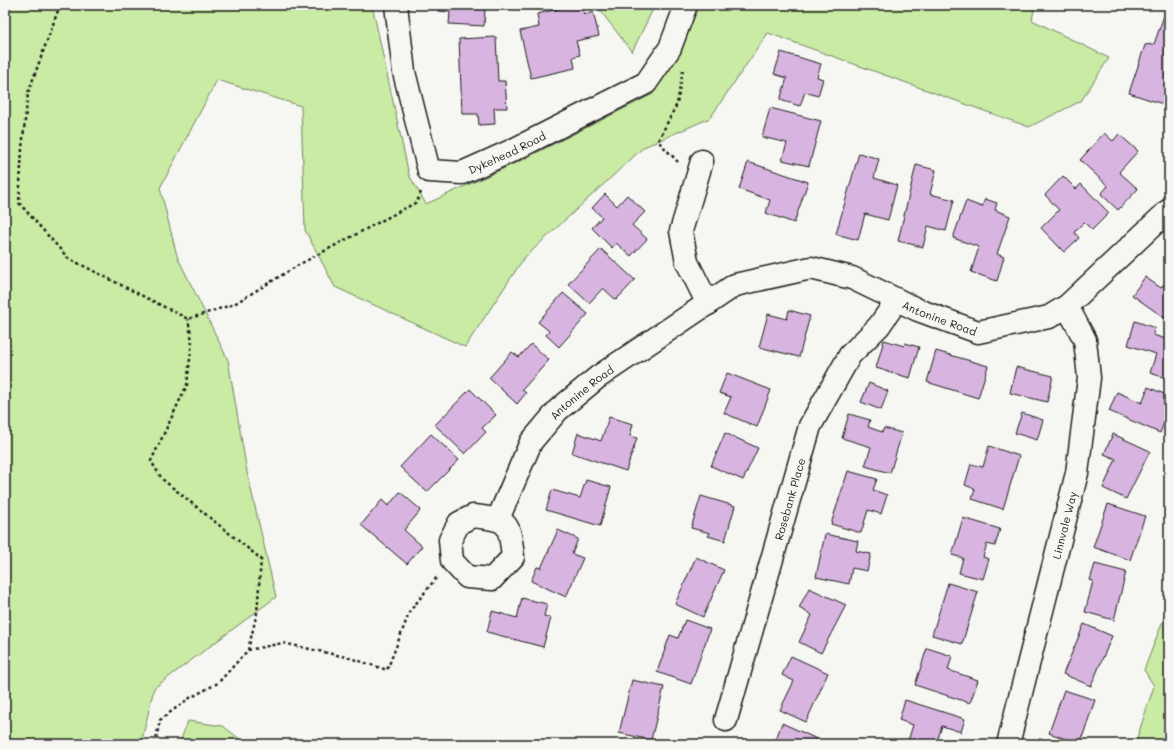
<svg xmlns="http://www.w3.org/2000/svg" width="1174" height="749" viewBox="0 0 1174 749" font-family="Mali,sans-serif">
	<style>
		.green { fill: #c9eba4; stroke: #728460 }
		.building { fill: #d7b5e0; stroke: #1c1c1c }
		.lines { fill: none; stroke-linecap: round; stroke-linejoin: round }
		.minor-casing { stroke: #1c1c1c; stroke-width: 25 }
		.path { stroke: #1c1c1c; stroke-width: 2.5; stroke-dasharray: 3 3; stroke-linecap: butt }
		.minor { stroke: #f6f6f2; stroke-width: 22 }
		.labels { text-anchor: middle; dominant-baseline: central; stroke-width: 3; stroke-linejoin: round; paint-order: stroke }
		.street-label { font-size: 11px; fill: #1c1c1c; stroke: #f6f6f2 }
	</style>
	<rect width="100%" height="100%" fill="#f6f6f2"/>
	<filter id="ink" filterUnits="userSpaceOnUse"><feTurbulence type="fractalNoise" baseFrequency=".025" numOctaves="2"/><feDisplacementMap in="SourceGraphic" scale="8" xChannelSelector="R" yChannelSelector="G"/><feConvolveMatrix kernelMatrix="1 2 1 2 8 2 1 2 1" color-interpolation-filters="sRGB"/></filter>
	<g filter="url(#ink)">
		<!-- green -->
		<g class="green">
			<path d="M12,5H372L409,175L426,204L520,161L653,94L696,5H1035L1032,20L1109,58L1081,101L1029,127L768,33L710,118L644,147L524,258L465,347L335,287L305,230L301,106L217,80L160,188L177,256L228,360L247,472L276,597L154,688L141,744H5V29Z"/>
			<path d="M596,5H655L632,52Z"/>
			<path d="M1169,605V744H1135L1154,686L1144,670Z"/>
			<path d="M188,721L223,726L246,744H179Z"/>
		</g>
		<!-- building -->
		<g class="building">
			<path d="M438,5H477V9H485L484,26L449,24L450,12L438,11Z"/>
			<path d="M574,5H582L584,15L593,12L599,36L576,41L580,55L573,57L575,68L531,78L520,31L539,27L537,14Z"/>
			<path d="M1165,13L1169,14V96L1166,105L1129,93L1145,45L1154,44Z"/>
			<path d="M496,37L498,81H505L507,108H494L495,124L479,125L478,114H462L459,39Z"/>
			<path d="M781,52L821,64L817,77L823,79L818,96L805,92L800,106L780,100L787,78L774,74Z"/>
			<path d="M770,108L821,121L809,166L782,160L787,143L762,137Z"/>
			<path d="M1104,133L1113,141L1119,134L1138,151L1119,172L1138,189L1118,210L1101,194L1108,186L1080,160Z"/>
			<path d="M859,153L879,159L874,178L897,185L888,220L865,214L858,240L836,234Z"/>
			<path d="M748,162L808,182L794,223L766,213L770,200L739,189Z"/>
			<path d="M916,165L936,170L930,194L954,200L946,231L928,226L923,247L898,241Z"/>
			<path d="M1063,176L1076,189L1081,184L1109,213L1092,230L1084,222L1074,232L1079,238L1064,252L1041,228L1059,210L1045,195Z"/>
			<path d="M605,194L617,206L627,195L645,212L632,225L647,239L631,256L616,243L612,248L592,228L602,217L592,208Z"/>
			<path d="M985,199L997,203L995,210L1010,216L997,254L1004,257L997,281L971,272L979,247L953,238L966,201L982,207Z"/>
			<path d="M601,249L635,280L616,300L603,288L589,303L568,284Z"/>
			<path d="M1145,277L1161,288L1169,278V321L1132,295Z"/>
			<path d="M563,293L588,314L559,347L546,335L549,331L538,322Z"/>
			<path d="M789,310L810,316L799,357L759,347L768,314L787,319Z"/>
			<path d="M1135,321L1155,328L1153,335L1169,340V379L1150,373L1156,354L1128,345Z"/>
			<path d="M884,340L904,346L905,343L919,347L910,378L876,368Z"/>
			<path d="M531,344L549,360L522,390L526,393L517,404L489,378L512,352L519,357Z"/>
			<path d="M936,351L988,366L978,398L927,382Z"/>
			<path d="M1016,367L1053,376L1047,402L1010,393Z"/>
			<path d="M727,373L771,390L757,427L724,413L731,397L719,393Z"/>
			<path d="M869,383L888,391L881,410L861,402Z"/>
			<path d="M1148,387L1169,396V410L1160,433L1109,411L1117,392L1142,403Z"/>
			<path d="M470,389L496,415L482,428L486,432L465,454L435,425Z"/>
			<path d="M1022,413L1043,420L1037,440L1015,433Z"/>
			<path d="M849,414L870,420L868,427L882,432L884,428L902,433L890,473L865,466L871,447L842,438Z"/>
			<path d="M609,417L633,424L630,436L637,438L626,471L572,453L578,433L601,441Z"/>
			<path d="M725,433L758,448L743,480L711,466Z"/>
			<path d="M431,434L459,460L427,492L400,467Z"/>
			<path d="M1113,434L1150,451L1126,499L1103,488L1116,459L1104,454Z"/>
			<path d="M989,446L1019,456L1003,509L972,499L975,489L965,485L971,464L983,467Z"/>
			<path d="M848,471L877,479L873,490L887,495L881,514L868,510L861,533L831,524Z"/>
			<path d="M586,480L611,487L600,526L546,510L552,490L580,498Z"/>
			<path d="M400,492L421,510L404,530L422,546L407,564L361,525L382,500L388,506Z"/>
			<path d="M701,496L735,506L725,541L708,536L710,533L691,528Z"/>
			<path d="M1108,504L1145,516L1130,560L1093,547Z"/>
			<path d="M963,518L1000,529L995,546L987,544L983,557L989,559L983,579L959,573L963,558L952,555Z"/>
			<path d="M558,530L578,539L572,554L583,558L566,597L531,581L537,567L541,568Z"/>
			<path d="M825,534L858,541L856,551L871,554L867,571L852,568L849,584L816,577Z"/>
			<path d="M696,557L724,570L703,617L675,604Z"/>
			<path d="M1095,564L1126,572L1114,620L1085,612L1093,581L1090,580Z"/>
			<path d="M948,583L978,592L962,644L932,635Z"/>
			<path d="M809,588L846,605L821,653L799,642L812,615L799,608Z"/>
			<path d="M522,598L547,604L544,616L551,618L543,647L487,632L492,611L517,618Z"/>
			<path d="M685,620L710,629L691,684L657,672L670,635L678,638Z"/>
			<path d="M1084,624L1112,636L1091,686L1063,674Z"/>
			<path d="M927,648L952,656L948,670L978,680L970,703L915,685Z"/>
			<path d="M791,656L828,673L806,722L780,710L794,681L782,675Z"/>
			<path d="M632,680L664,687L651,740L619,733Z"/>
			<path d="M1064,690L1095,700L1080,744L1049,733Z"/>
			<path d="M905,700L965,719L961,732L942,726L936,744H907L913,725L899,720Z"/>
			<path d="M782,723L817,739L815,744H774Z"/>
		</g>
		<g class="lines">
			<defs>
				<g id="minor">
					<path id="s1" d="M396,5L404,72L429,171L462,173L511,151L646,83L670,48L686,5"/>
					<path d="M702,161L681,231L687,262L708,304"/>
					<path d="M473,516C509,520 509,521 513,557L492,579L467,577L452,561L450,540L459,523Z"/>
					<path id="s2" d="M498,519L531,442L558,410L598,377L735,285L811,268L852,278L918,310L978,332L1049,317L1067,306L1169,210"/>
					<path id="s3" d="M726,720L810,426L850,355L879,326L897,300"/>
					<path id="s4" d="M1008,744L1077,473L1089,378L1085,340L1067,306"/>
				</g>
			</defs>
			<!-- minor casing -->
			<use href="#minor" class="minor-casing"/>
			<!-- path -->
			<g class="path">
				<path d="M60,5L28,93L22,148L19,203L68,258L188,319L234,304L302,263L417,202L421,192"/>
				<path d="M678,162L658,141L677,104L683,70"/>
				<path d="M248,650L283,643L350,658L387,670L410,611L437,577"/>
				<path d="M155,744L160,720L188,699L218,683L248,650L257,613L261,559L162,479L151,461L187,385L192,341L188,319"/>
			</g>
			<!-- minor -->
			<use href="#minor" class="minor"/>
		</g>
	</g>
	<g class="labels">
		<!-- street labels -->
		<g class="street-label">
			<text stroke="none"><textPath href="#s1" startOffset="252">Dykehead Road</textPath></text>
			<text stroke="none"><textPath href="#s2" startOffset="559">Antonine Road</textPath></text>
			<text stroke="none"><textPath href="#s2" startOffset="155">Antonine Road</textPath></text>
			<text stroke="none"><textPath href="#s3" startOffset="230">Rosebank Place</textPath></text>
			<text stroke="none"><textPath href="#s4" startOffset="226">Linnvale Way</textPath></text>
		</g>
	</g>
	<!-- margin -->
	<rect width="1174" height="749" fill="none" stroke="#f6f6f2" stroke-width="20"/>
	<rect x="10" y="10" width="1154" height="729" fill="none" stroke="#1c1c1c" stroke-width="1.5" filter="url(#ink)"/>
</svg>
